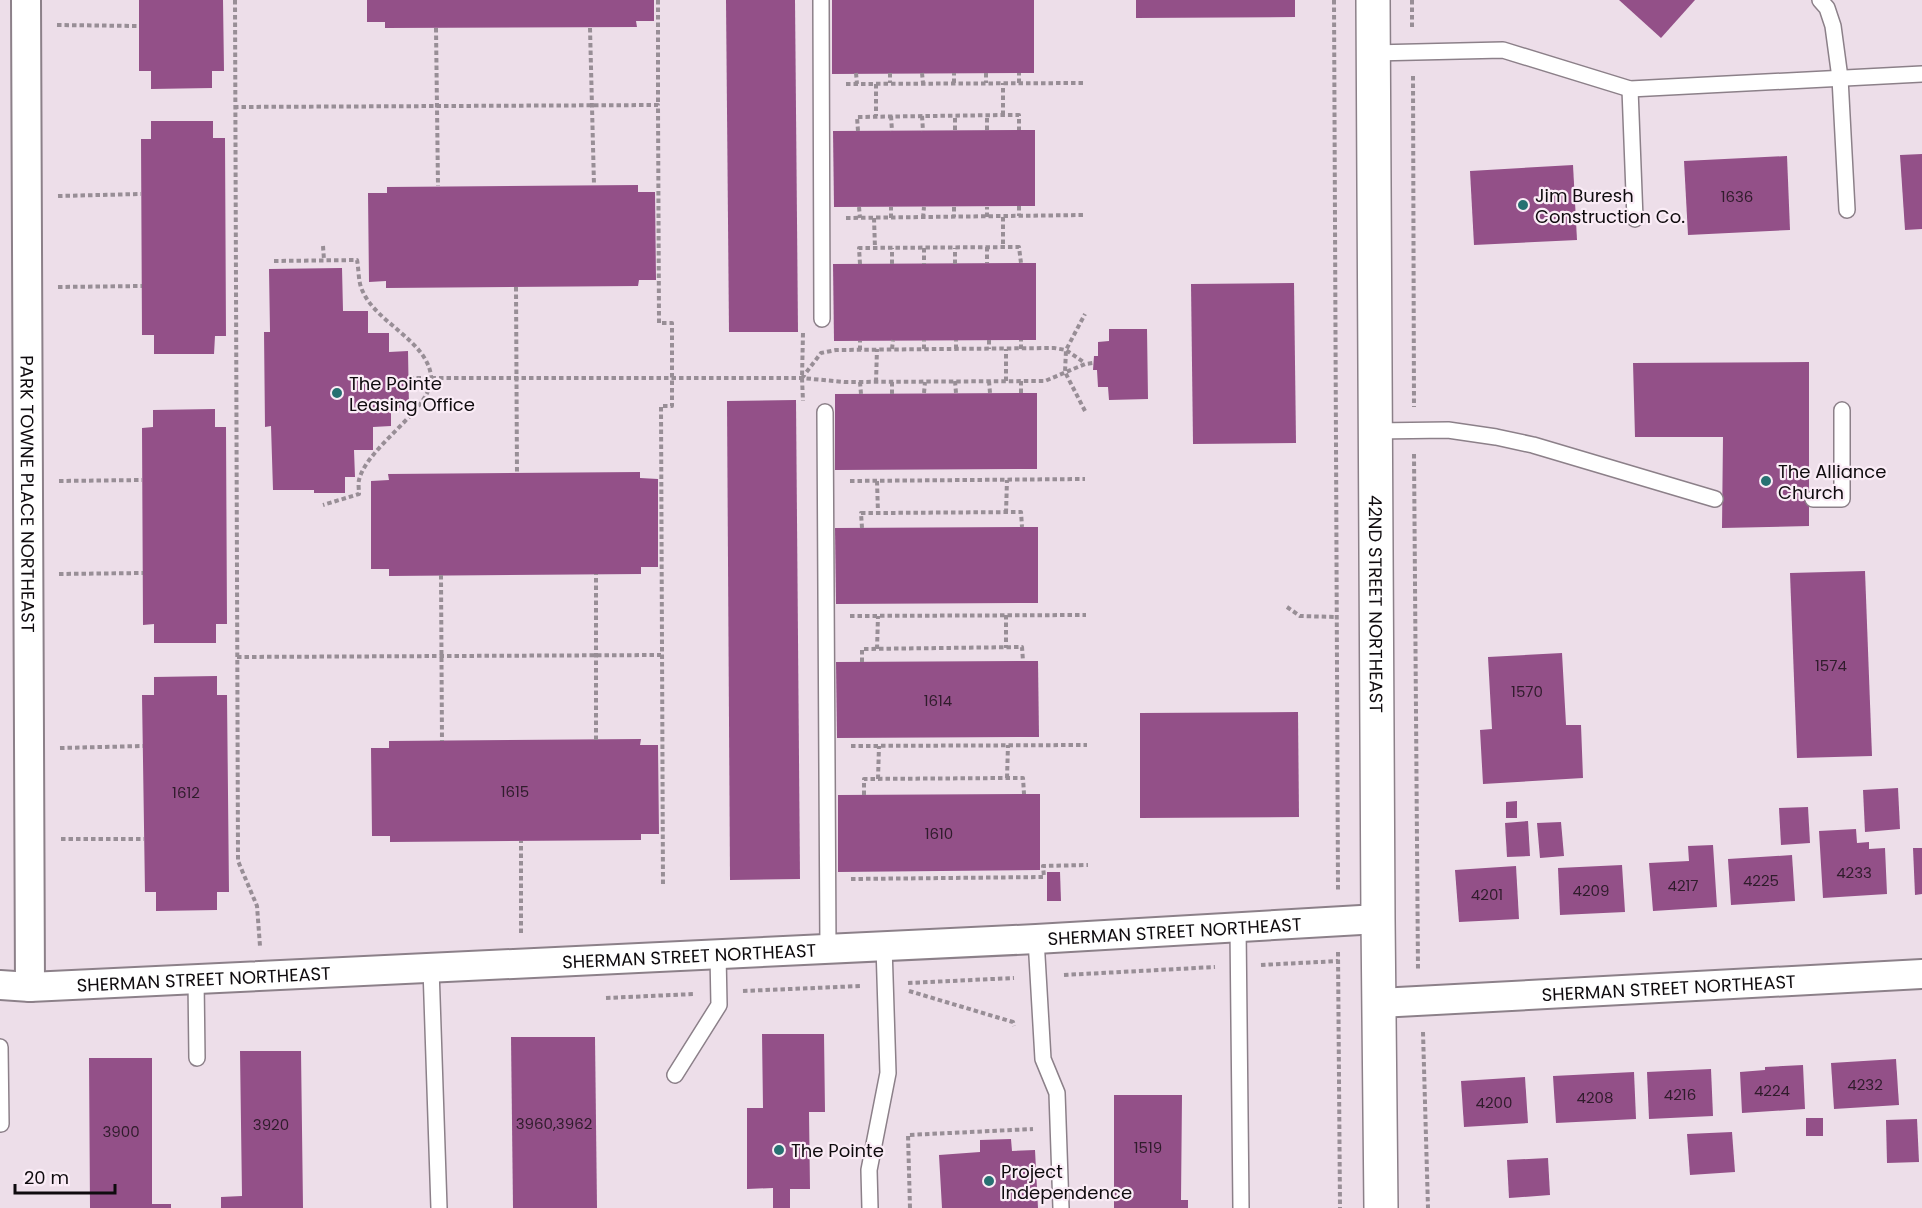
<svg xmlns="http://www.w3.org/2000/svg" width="1922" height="1208" viewBox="0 0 1922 1208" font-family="Poppins,sans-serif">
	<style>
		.building { fill: #935088 }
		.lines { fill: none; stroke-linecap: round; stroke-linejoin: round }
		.lane-casing { stroke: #8c8089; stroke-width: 18 }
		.street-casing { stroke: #8c8089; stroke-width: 32 }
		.secondary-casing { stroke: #8c8089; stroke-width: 36 }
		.path { stroke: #988e96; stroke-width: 4; stroke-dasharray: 4.5 3; stroke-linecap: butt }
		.lane { stroke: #fff; stroke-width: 15 }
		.street { stroke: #fff; stroke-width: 28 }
		.secondary { stroke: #fff; stroke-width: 33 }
		.poi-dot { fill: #277172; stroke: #faecf6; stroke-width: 2 }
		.labels { text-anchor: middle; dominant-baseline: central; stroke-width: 4.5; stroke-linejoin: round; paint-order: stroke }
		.number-label { font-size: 15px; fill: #301c2c }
		.poi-label { font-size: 18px; fill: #0f0b0e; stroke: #faecf6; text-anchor: start }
		.street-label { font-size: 18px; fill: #0f0b0e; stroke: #faecf6 }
	</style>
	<rect width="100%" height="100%" fill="#eddee9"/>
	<!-- building -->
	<g class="building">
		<path d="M139,0H223L224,71H212V88L151,89V71H139Z"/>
		<path d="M367,0H654V21H636L637,27L385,28V22H367Z"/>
		<path d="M726,0H795L798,332H729Z"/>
		<path d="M832,0H1034V73L832,74Z"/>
		<path d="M1136,0H1295V17L1136,18Z"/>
		<path d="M1619,0H1695L1661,38Z"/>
		<path d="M151,121H213V138H225L226,336H215L214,354H154V335H142L141,139H151Z"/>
		<path d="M1035,130V206L834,207L833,131Z"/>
		<path d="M1922,154V229L1905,230L1900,155Z"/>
		<path d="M1787,156L1790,230L1688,235L1684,161Z"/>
		<path d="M1573,165L1577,240L1474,245L1470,171Z"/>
		<path d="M638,185V192H655L656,280H639L638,286L386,288V281L369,282L368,193H387V187Z"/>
		<path d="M1036,263V340L834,341L833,264Z"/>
		<path d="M342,268L343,311H368V333H389V352L408,351L409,408H391V426L373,427V450H354L355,477H345V493H314V490H273L271,426L265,427L264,332H270L269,269Z"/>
		<path d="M1294,283L1296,443L1193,444L1191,284Z"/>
		<path d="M1109,329H1147L1148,399L1109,400L1108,387H1098L1097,370H1093L1094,356H1098V342L1109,341Z"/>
		<path d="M1809,362V526L1722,528L1723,437H1635L1633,363Z"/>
		<path d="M1021,393H1037V469L835,470V394Z"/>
		<path d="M796,400L800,879L730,880L727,401Z"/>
		<path d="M215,409V427H226L227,624H216V643H154V624L143,625L142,428L153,427V410Z"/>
		<path d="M640,472V478L658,479V567H641V574L389,576V569H371V481L389,480L388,474Z"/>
		<path d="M1038,527V603L836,604L835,528Z"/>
		<path d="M1865,571L1872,756L1797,758L1790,573Z"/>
		<path d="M1562,653L1566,725H1581L1583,778L1483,784L1480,730L1492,729L1488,657Z"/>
		<path d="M1038,661L1039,737L837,738L836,662Z"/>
		<path d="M217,676V695H227L229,892H217V910L156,911V892H145L142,695H154V677Z"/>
		<path d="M1298,712L1299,817L1140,818V713Z"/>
		<path d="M641,739L640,745H658L659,834H641V840L390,842V836H372L371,748H389V741Z"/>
		<path d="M1898,788L1900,829L1865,832L1863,790Z"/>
		<path d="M1040,794V870L838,872V795Z"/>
		<path d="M1517,801V818H1506V802Z"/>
		<path d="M1808,807L1810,843L1781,845L1779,808Z"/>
		<path d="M1528,821L1530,856L1507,857L1505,823Z"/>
		<path d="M1561,822L1564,856L1540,858L1537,823Z"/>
		<path d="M1856,829L1857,843L1869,842V849L1885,848L1887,894L1823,898L1819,831Z"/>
		<path d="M1713,845L1717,907L1653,911L1649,863L1689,861L1688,846Z"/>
		<path d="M1913,848H1922V894L1915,895Z"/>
		<path d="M1792,855L1795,901L1731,905L1728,859Z"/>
		<path d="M1622,865L1625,912L1560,915L1558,868Z"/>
		<path d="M1516,866L1519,919L1459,922L1455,870Z"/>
		<path d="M1047,872H1060L1061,901H1047Z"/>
		<path d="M762,1034H824L825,1112H809L810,1189H790V1208H773V1188L747,1189V1108H763Z"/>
		<path d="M511,1037H595L597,1208H513Z"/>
		<path d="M240,1051H301L303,1208H221V1197L242,1196Z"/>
		<path d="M89,1058H152V1204H171V1208H90Z"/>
		<path d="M1896,1059L1899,1105L1834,1109L1831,1063Z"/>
		<path d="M1803,1065L1805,1109L1742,1113L1740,1072L1765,1070V1067Z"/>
		<path d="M1711,1069L1713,1116L1649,1119L1647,1072Z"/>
		<path d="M1634,1072L1636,1119L1556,1123L1553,1076Z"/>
		<path d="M1525,1077L1528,1123L1464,1127L1461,1081Z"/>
		<path d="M1114,1095H1182L1181,1200H1188V1208H1114Z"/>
		<rect x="1806" y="1118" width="17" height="18"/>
		<path d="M1917,1119L1919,1162L1887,1163L1886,1120Z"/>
		<path d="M1732,1132L1735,1172L1690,1175L1687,1134Z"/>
		<path d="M1011,1139L1012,1151L1035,1150L1038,1208H942L939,1155L980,1152V1140Z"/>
		<path d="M1548,1158L1550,1195L1509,1198L1507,1160Z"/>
	</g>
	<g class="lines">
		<defs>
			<g id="lane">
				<path d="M821,0L822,319"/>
				<path d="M1820,0L1827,8L1833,26L1840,78L1847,210"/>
				<path d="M1373,53L1503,50L1630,89L1922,74"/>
				<path d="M1630,89L1635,219"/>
				<path d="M825,412L828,949"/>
				<path d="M1375,431L1448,430L1496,437L1533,445L1715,499"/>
				<path d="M1813,499H1842V410"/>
				<path d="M1238,927L1241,1208"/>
				<path d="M1036,939L1043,1059L1057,1093L1061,1208"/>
				<path d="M431,968L439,1208"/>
				<path d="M196,979L197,1058"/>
				<path d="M0,1047L1,1124"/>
				<path d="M675,1075L719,1005L718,954"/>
				<path d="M870,1208L869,1170L888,1073L884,946"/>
			</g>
			<g id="street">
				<path id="s1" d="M26,0L30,987"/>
				<path id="s2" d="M0,985L30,987L1036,939L1378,919"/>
				<path id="s3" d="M1379,1003L1922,974"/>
			</g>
			<g id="secondary">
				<path id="s4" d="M1373,0L1378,919L1381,1208"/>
			</g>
		</defs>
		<!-- lane casing -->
		<use href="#lane" class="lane-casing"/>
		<!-- street casing -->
		<use href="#street" class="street-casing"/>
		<!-- secondary casing -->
		<use href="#secondary" class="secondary-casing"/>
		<!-- path -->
		<g class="path">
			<path d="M235,0L238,861L257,906L260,946"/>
			<path d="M658,0V105"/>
			<path d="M1334,0L1338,890"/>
			<path d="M1412,0V29"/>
			<path d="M57,25L139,26"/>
			<path d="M436,28L438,186"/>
			<path d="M590,28L594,185"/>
			<path d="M856,73L857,84"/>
			<path d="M890,73V83"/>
			<path d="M922,73L923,83"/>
			<path d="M986,73V83"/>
			<path d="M1413,76L1414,407"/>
			<path d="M954,83V73"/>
			<path d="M1019,83V73"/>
			<path d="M846,84L1083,83"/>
			<path d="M876,84V116"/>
			<path d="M234,107L658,105L659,323H672V406H661L663,887"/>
			<path d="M1003,115V83"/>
			<path d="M891,116L892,131"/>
			<path d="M922,116L923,131"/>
			<path d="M955,130V116"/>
			<path d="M987,130V115"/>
			<path d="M858,131L857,117L1003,115H1019V130"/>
			<path d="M58,196L141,194"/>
			<path d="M1019,206V216"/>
			<path d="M859,207L860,218"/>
			<path d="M954,207V217"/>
			<path d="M987,217V207"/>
			<path d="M1003,217V247"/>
			<path d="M846,218L1084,215"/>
			<path d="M874,218L875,248"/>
			<path d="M891,218V207"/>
			<path d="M923,218L924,207"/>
			<path d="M323,246L324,260"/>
			<path d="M987,247V263"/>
			<path d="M924,248V264"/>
			<path d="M274,261L357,260C359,270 358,283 363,292C377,323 427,341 431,376C435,407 367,446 359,480C358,484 359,490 359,494L323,505"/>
			<path d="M860,264L859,248L1019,247L1021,263"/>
			<path d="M892,264V248"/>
			<path d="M955,264V248"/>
			<path d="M58,287L142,286"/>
			<path d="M516,287L517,473"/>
			<path d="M803,333L802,378L821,353L836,350L1054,348L1066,350L1085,363"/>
			<path d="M989,340V349"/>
			<path d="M892,349L893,340"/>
			<path d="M924,349V340"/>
			<path d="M956,349V340"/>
			<path d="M1021,349V340"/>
			<path d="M860,350V341"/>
			<path d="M409,378H802L844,382L1045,381L1085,364L1093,363"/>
			<path d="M802,378L803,401"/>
			<path d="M955,381L956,393"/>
			<path d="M989,381L990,393"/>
			<path d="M1006,381V349"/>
			<path d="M1021,381V393"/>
			<path d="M860,382L861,394"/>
			<path d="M876,382L877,349"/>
			<path d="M924,393L925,382"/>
			<path d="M892,394V382"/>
			<path d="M1085,411L1065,372L1066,350L1085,314"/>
			<path d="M1414,454L1418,971"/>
			<path d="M59,481L142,480"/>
			<path d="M850,481L1085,479"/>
			<path d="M877,481L878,513"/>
			<path d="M1006,513L1007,480"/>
			<path d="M862,528L861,513H878L1021,512L1022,527"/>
			<path d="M59,574L143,573"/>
			<path d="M441,575L442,741"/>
			<path d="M1287,607L1300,616L1337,617"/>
			<path d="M1006,615V648"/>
			<path d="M850,616L1086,615"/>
			<path d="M877,649L878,616"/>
			<path d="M237,657L661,655"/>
			<path d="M862,662V649L1022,647L1023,661"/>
			<path d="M596,740V574"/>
			<path d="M851,746L1087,745"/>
			<path d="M60,748L143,746"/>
			<path d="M1007,778L1008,745"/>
			<path d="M878,779L879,746"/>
			<path d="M864,795V779L1007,778H1023L1024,794"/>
			<path d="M61,839H144"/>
			<path d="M851,879L1044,877L1043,866L1088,865"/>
			<path d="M521,933V841"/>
			<path d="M1338,952L1340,1208"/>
			<path d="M1261,965L1338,961"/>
			<path d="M1064,975L1215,967"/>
			<path d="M908,983L1014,978"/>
			<path d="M743,991L861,986"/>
			<path d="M909,991L1013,1022L1014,1026"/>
			<path d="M606,998L694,994"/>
			<path d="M1423,1032L1428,1208"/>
			<path d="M910,1208L908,1135L1033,1129"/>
		</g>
		<!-- lane -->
		<use href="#lane" class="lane"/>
		<!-- street -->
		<use href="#street" class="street"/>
		<!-- secondary -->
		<use href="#secondary" class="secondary"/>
	</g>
	<!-- markers -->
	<g class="poi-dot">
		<circle cx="1523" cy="205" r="6"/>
		<circle cx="337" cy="393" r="6"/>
		<circle cx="1766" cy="481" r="6"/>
		<circle cx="779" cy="1150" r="6"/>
		<circle cx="989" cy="1181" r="6"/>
	</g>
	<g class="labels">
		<!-- number labels -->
		<g class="number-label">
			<text x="1737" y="196">1636</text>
			<text x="1831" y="665">1574</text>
			<text x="1527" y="691">1570</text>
			<text x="938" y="700">1614</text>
			<text x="515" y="791">1615</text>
			<text x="186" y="792">1612</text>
			<text x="939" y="833">1610</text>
			<text x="1854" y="872">4233</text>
			<text x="1761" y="880">4225</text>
			<text x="1683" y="885">4217</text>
			<text x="1591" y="890">4209</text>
			<text x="1487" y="894">4201</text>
			<text x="1865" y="1084">4232</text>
			<text x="1772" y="1090">4224</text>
			<text x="1680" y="1094">4216</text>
			<text x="1595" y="1097">4208</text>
			<text x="1494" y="1102">4200</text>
			<text x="554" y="1123">3960,3962</text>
			<text x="271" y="1124">3920</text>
			<text x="121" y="1131">3900</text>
			<text x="1148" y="1147">1519</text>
		</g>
		<!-- poi labels -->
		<g class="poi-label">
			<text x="1535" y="195">Jim Buresh<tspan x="1535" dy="21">Construction Co.</tspan></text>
			<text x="349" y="383">The Pointe<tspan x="349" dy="21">Leasing Office</tspan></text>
			<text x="1778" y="471">The Alliance<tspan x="1778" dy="21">Church</tspan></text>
			<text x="791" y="1150">The Pointe</text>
			<text x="1001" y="1171">Project<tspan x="1001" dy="21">Independence</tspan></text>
		</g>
		<!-- street labels -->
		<g class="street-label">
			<text stroke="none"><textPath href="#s1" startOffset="494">PARK TOWNE PLACE NORTHEAST</textPath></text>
			<text stroke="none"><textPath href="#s4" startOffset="604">42ND STREET NORTHEAST</textPath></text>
			<text stroke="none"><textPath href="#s2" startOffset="1176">SHERMAN STREET NORTHEAST</textPath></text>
			<text stroke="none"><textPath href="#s2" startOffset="690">SHERMAN STREET NORTHEAST</textPath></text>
			<text stroke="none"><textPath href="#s2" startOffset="204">SHERMAN STREET NORTHEAST</textPath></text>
			<text stroke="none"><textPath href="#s3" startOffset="290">SHERMAN STREET NORTHEAST</textPath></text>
		</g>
	</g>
	<!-- scale -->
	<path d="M15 1184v9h100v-9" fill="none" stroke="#0f0b0e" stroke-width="3"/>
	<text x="24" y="1184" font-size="18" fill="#0f0b0e" stroke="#faecf6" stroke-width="4.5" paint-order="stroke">20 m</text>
</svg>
